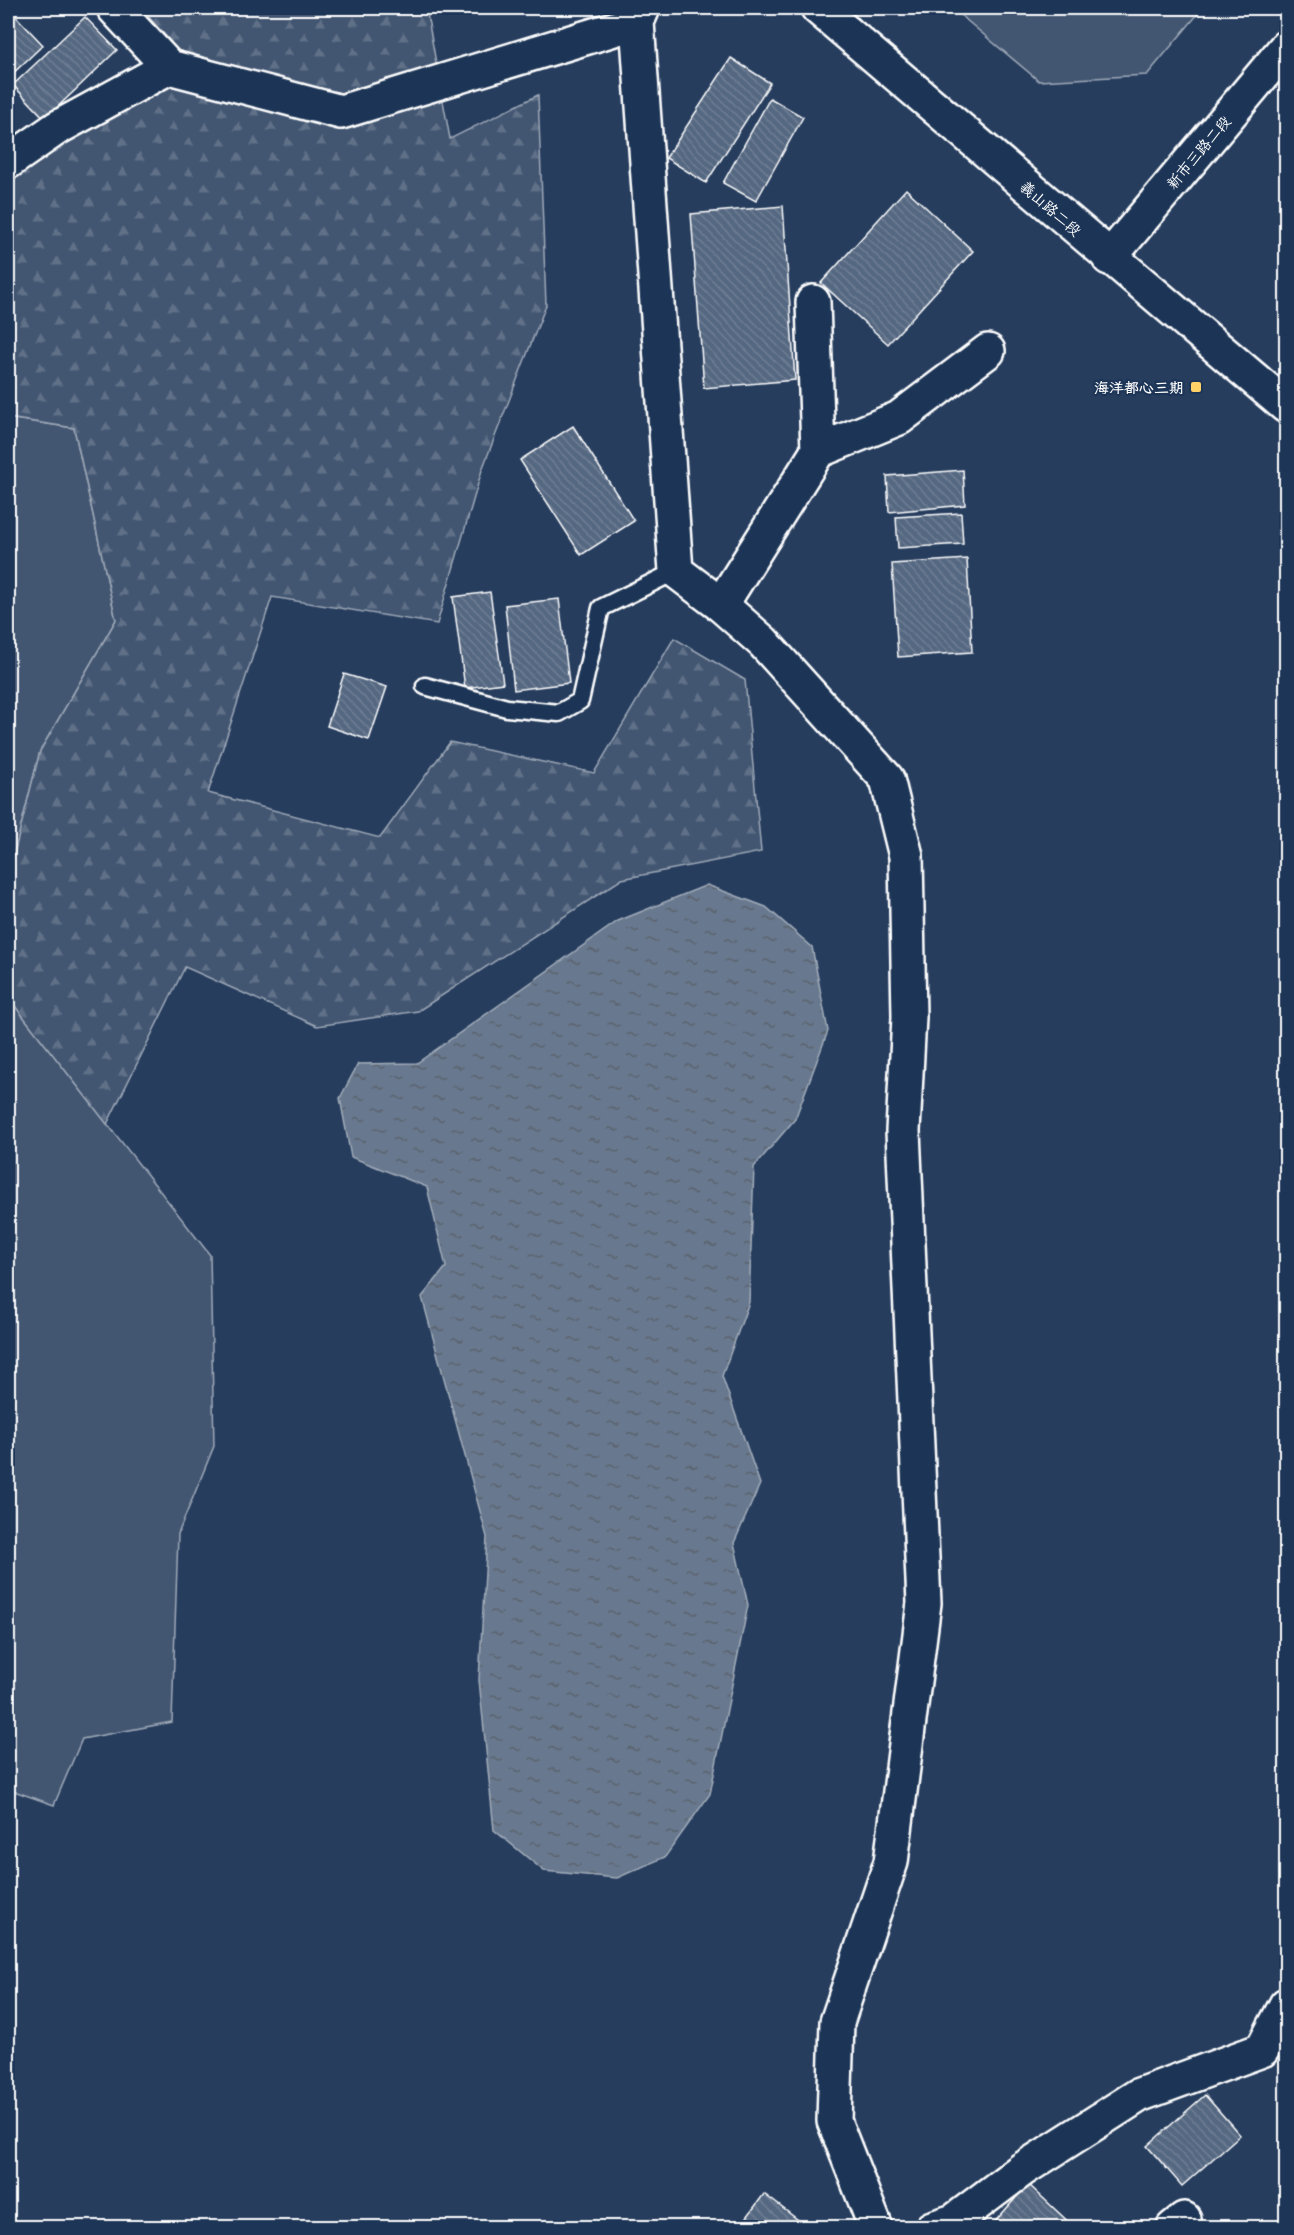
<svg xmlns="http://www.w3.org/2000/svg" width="1294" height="2235" viewBox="0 0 1294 2235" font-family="Mali,'LXGW WenKai TC',sans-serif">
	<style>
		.green { fill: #425672; stroke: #a0aab8; stroke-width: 1.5 }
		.forest { fill: url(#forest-firs); stroke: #a0aab8; stroke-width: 1.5 }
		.water { fill: url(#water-ripples); stroke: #a4aebb; stroke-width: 1.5 }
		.building { fill: url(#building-back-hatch); stroke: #fff; stroke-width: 1.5 }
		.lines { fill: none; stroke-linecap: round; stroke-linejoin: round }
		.lane-casing { stroke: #fff; stroke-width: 21 }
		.street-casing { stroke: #fff; stroke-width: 38 }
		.lane { stroke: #1d3557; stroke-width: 16 }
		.street { stroke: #1d3557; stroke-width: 33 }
		.poi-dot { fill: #ffd166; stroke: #1d3557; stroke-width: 2 }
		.labels { text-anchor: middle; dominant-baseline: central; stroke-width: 4.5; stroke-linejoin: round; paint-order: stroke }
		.street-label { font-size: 15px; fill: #fff; stroke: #1d3557 }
		.poi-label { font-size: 15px; font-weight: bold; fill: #fff; stroke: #1d3557; text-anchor: end }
	</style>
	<defs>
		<pattern id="forest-firs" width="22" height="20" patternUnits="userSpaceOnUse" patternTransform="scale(1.5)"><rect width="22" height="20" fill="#425672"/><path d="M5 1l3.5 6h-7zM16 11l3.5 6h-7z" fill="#5e6f87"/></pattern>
		<pattern id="water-ripples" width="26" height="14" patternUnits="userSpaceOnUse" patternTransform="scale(1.5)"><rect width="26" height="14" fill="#67788e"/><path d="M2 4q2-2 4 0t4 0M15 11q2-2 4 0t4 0" fill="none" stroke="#5a626d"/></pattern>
		<pattern id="building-back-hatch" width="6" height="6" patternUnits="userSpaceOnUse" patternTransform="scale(1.5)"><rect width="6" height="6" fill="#556781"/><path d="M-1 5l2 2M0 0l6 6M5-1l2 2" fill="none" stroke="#6e7e94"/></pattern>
	</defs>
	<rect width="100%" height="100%" fill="#263d5e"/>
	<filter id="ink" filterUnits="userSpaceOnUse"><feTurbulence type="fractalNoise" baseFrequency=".0167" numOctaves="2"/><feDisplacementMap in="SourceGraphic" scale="12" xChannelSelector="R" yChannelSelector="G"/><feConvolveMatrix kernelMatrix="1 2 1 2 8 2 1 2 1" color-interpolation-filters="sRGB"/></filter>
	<g filter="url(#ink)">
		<!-- green -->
		<g class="green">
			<path d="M952,8H1203L1147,75L1039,81Z"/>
			<path d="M8,418L74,428L116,620L40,751L8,878Z"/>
			<path d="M8,997L210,1255L214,1446L178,1534L172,1722L82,1739L54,1805L8,1789Z"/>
		</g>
		<!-- forest -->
		<path class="forest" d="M141,8H426L450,139L538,95L546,305L482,470L437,624L272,597L208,793L380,838L450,742L594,773L674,638L745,680L761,852L622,879L418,1011L317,1026L185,967L107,1124L8,997V878L40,751L116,620L74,428L8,418V175L152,84L171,42Z"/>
		<!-- water -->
		<path class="water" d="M707,885L766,907L812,947L828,1031L795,1119L754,1167L749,1302L722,1376L760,1484L734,1543L748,1605L710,1794L665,1857L617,1878L544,1871L494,1830L479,1680L487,1537L422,1297L446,1267L427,1187L351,1157L340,1098L358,1064L417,1063L618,921Z"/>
		<!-- building -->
		<g class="building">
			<path d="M8,8L43,45L8,78Z"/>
			<path d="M85,17L117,50L45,119L13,85Z"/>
			<path d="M731,58L770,83L706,183L666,158Z"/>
			<path d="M770,98L803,117L756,201L723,183Z"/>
			<path d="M906,189L973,251L888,344L821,283Z"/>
			<path d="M783,206L795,380L704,388L691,214Z"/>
			<path d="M573,426L634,521L581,555L520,460Z"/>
			<path d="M963,470L965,505L889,512L887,476Z"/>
			<path d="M961,513L963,544L898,548L896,517Z"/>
			<path d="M967,559L972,652L898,657L892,564Z"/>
			<path d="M490,592L503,683L465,688L453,597Z"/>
			<path d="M559,599L569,683L514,690L505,605Z"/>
			<path d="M344,674L387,687L369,740L327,726Z"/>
			<path d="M1205,2095L1240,2135L1182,2186L1147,2146Z"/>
			<path d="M1028,2184L1075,2228H995L992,2225Z"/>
			<path d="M764,2194L806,2226L805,2228H739Z"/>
		</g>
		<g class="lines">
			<defs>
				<path id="lane" d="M425,686L507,708L559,713L580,701L601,608L676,571"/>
				<g id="street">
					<path d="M114,8L169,67L341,112L637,22"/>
					<path d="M643,8L637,22L676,571L721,605L763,642L887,779L906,856L909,1017L903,1131L924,1603L891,1862L837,2022L834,2121L876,2228"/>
					<path d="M818,8L1286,406"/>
					<path d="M8,162L57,128L169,67"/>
					<path d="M1109,258L1286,47"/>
					<path d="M813,302L818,451"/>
					<path d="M721,605L818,451L899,418L988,351"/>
					<path d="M932,2228L954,2221L1023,2169L1139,2095L1262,2050L1286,2005"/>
					<path d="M1173,2228L1184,2219"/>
				</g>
			</defs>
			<!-- lane casing -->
			<use href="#lane" class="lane-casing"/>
			<!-- street casing -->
			<use href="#street" class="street-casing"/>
			<!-- lane -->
			<use href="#lane" class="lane"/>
			<!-- street -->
			<use href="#street" class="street"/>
		</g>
	</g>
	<!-- markers -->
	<rect class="poi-dot" x="1190" y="381" width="12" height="12" rx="3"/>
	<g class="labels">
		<!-- street labels -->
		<g class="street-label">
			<text transform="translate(1198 152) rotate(-50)">新市三路二段</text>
			<text transform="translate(1051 208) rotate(41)">義山路二段</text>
		</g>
		<!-- poi labels -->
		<g class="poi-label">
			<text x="1184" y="387">海洋都心三期</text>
		</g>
	</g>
	<!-- margin -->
	<rect width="1294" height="2235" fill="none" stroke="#1d3557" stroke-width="30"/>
	<rect x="15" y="15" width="1264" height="2205" fill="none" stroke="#fff" stroke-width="2" filter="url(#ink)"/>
</svg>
